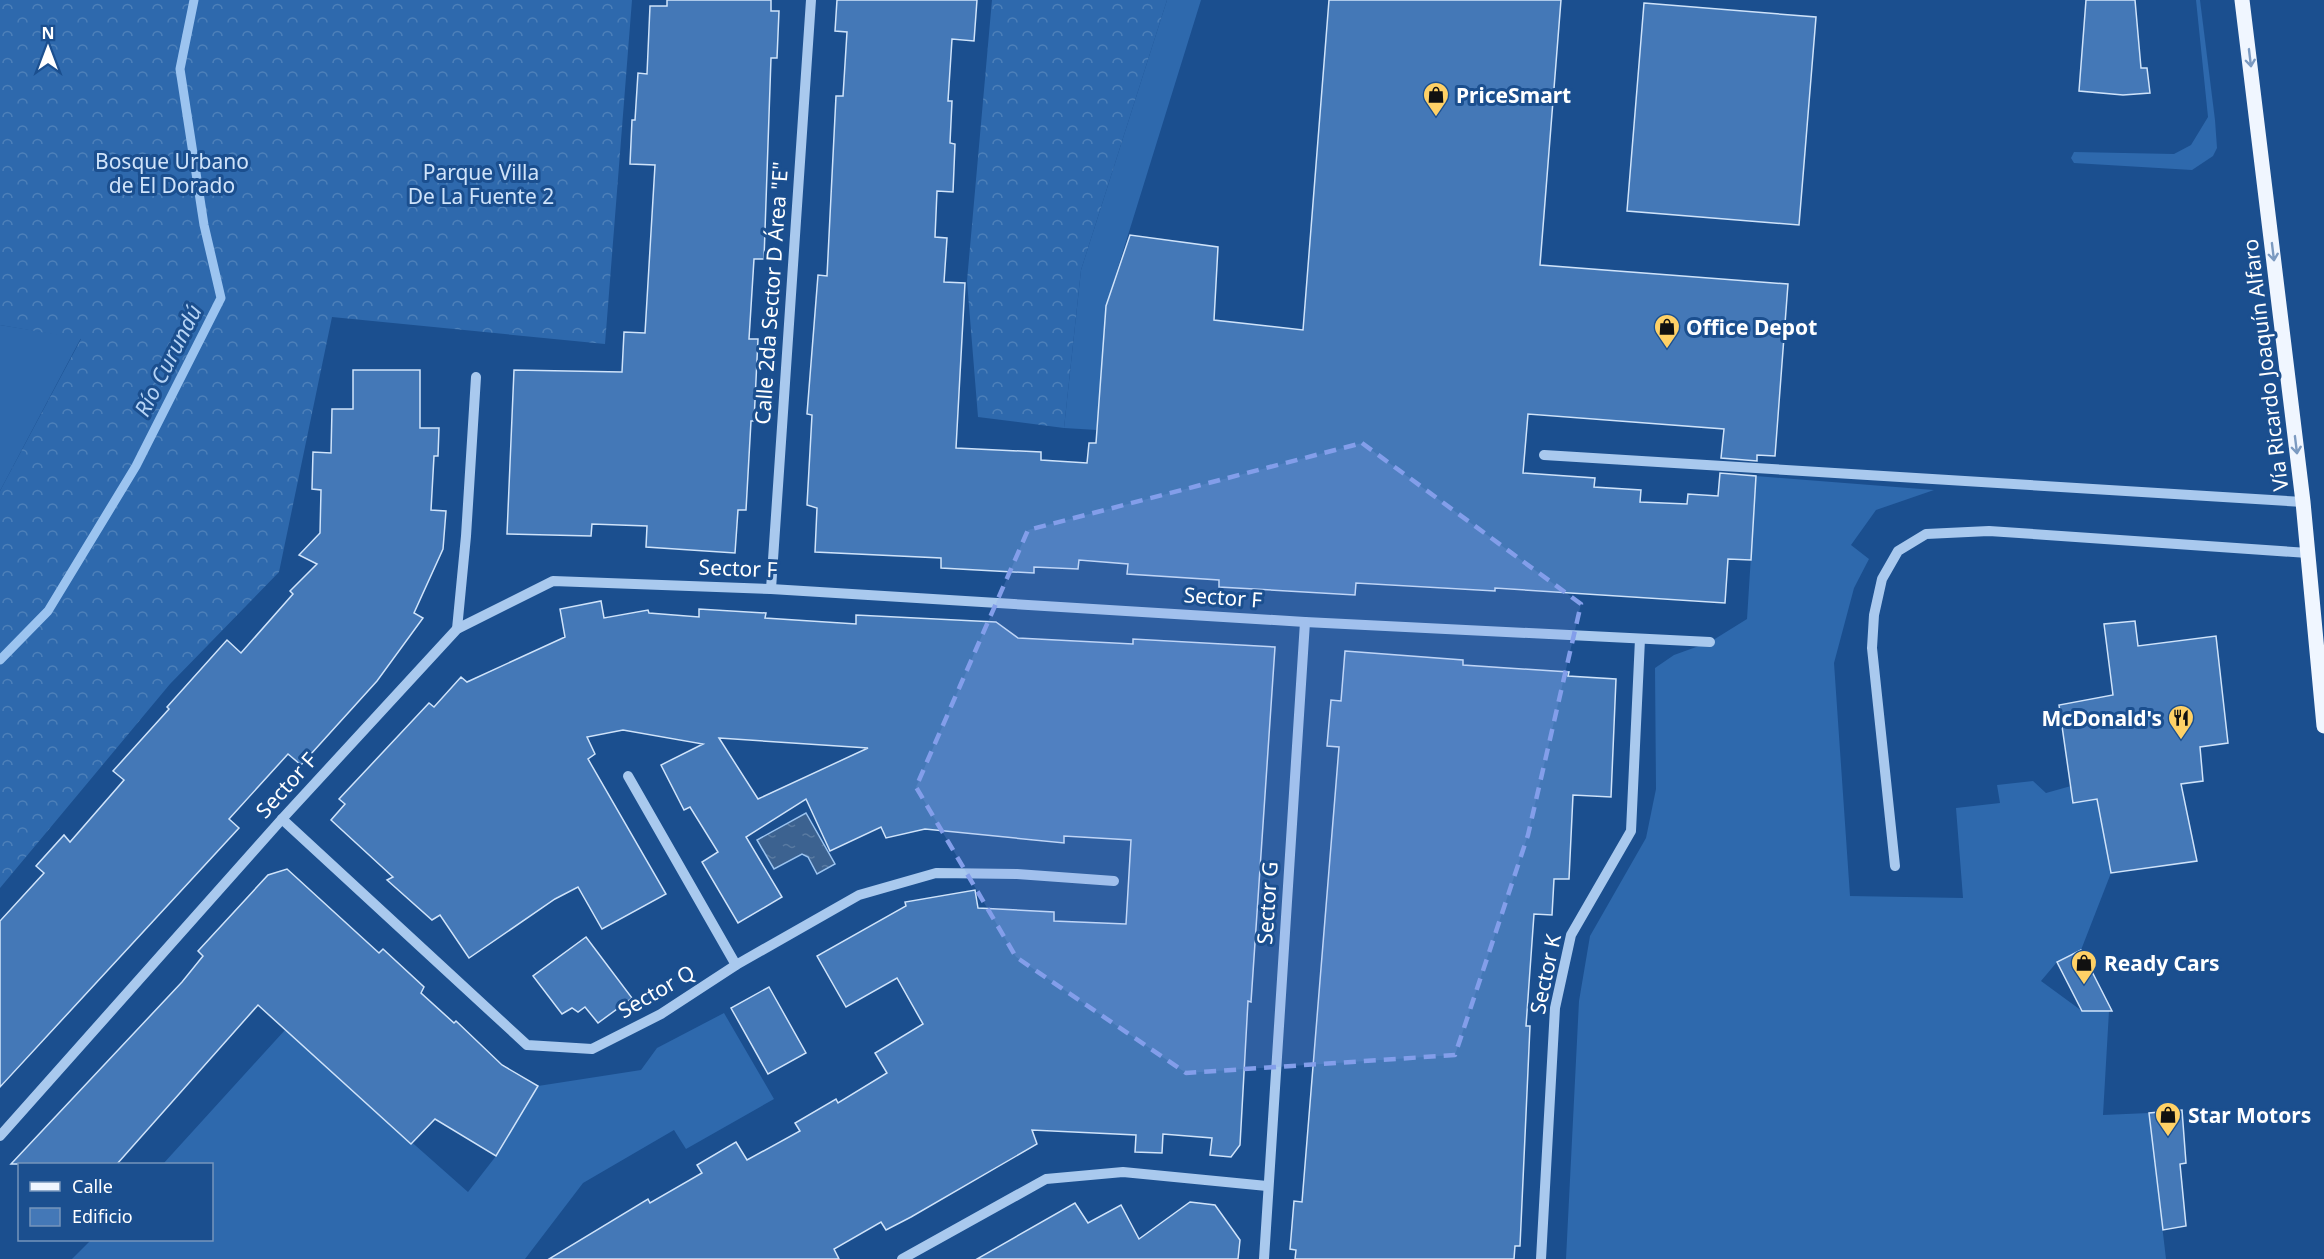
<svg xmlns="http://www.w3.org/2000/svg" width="2324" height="1259" viewBox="0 0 2324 1259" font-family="'Noto Sans',sans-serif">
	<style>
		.grass { fill: #2e69ad }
		.forest { fill: url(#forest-crowns) }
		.water { fill: url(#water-ripples); stroke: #9cc4f0; stroke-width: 1.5 }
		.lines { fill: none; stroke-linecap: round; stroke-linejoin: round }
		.stream { stroke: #9cc4f0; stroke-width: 9 }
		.building { fill: #4478b7; stroke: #cfe3fa; stroke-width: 1.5; fill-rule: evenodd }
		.minor { stroke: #a9c9ee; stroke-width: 10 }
		.major { stroke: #f0f6ff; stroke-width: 15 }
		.oneway { stroke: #7b9ac1 }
		.marked { fill: #839eea; fill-opacity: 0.2; stroke: #839eea; stroke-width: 4.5; stroke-dasharray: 12 8; stroke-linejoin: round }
		.labels { text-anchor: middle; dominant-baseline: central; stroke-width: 6; stroke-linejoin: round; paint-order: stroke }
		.poi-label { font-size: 21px; font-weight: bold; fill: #fff; stroke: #1b4f8f; text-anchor: start }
		.park-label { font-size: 21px; fill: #cfe3fa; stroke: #1b4f8f }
		.street-label { font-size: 21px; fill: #fff; stroke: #1b4f8f }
		.water-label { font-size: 22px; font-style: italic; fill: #b5d3f5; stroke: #1b4f8f }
	</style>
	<defs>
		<pattern id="forest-crowns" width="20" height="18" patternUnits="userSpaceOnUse" patternTransform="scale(1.5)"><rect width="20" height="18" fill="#2e69ad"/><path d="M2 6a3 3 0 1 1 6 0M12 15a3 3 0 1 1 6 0" fill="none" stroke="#4d80b9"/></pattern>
		<pattern id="water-ripples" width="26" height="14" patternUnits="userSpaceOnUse" patternTransform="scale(1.5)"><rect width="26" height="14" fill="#3c6290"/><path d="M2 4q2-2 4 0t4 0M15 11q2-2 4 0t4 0" fill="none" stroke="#597aa1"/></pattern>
	</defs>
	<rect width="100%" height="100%" fill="#1b4f8f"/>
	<!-- grass -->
	<g class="grass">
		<path d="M1167,0H1201L1106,306L1097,430L1064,428L1081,270Z"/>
		<path d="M2196,0H2200L2215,120L2217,148L2213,156L2192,170L2074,163L2071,158L2074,152L2174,154L2191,145L2208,117Z"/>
		<path d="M0,325L81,338L0,491Z"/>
		<path d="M1756,476L1934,490L1876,510L1851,545L1869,559L1854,588L1834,663L1850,896L1963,898L1956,808L2000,803L1997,785L2033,781L2046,793L2071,786L2074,803L2115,796L2111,873L2081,950L2057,962L2041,981L2082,1011H2109L2103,1115L2149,1113L2166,1259H1566L1579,1001L1590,936L1646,838L1656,789L1655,668L1674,655L1710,642L1747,619Z"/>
		<path d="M724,1013L774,1099L686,1149L674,1130L583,1183L525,1259H72L91,1240H212V1164H163L285,1030L468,1192L496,1156L538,1086L641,1070L657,1048Z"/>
	</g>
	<!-- forest -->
	<g class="forest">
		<path d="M0,0H632L605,344L332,317L279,572L170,684L0,888V491L81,339L0,325Z"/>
		<path d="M992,0H1167L1081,270L1064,428L978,417L967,281Z"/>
	</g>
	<!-- water -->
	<path class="water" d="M806,813L835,864L817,874L808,857L802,854L774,869L757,840Z"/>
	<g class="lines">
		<!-- stream -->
		<path class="stream" d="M0,660L48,611L136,466L221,298L204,225L180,69L194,0"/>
	</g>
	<!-- building -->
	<g class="building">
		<path d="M667,0H771V11H779L777,58H771L764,259H754L749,339H758L754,421H751L746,510H738L735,553L646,547L647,526L592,524L591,536L507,534L514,370L622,372L624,332L645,333L655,165L630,164L632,120H635L638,73L647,74L650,6H667Z"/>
		<path d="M837,0H977L974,41L952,39L948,101H952L950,143L955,144L953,192L937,191L935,237L947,238L944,282L965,283L956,448L1041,452V460L1087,463L1089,443H1096L1106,306L1130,235L1218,247L1214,320L1303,330L1329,0H1561L1540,265L1788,284L1775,456L1757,455V461L1721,458L1724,429L1528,414L1523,473L1595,478L1594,487L1641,490L1640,502L1687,504L1688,494L1718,496L1720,473L1756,476L1751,560L1728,559L1725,603L1495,588V591L1356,583L1355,595L1219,587V580L1127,574L1128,564L1079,560L1078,569L1034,567V573L941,568V558L815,552L817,508L807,505L812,415L807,414L818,275L827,276L836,96H843L847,32L835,31Z"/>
		<path d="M2086,0H2135L2141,68H2147L2150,93L2123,95L2079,91Z"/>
		<path d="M1644,3L1816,17L1799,225L1627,211Z"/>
		<path d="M353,370H420V428H439L438,456H434L431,510L446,511L443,549L414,613L423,618L377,681L301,765L288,754L229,819L239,828L0,1087V921L44,873L36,866L64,835L70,842L124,780L113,771L169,709L167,707L227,640L241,653L293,594L290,591L317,564L299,555L320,533L321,490L312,489L313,452L331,453L332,409H353Z"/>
		<path d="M601,601L604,618L648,610L649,613L699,617V609L766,613L765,618L856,624V615L996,622L1018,638L1133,644V639L1275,647L1251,1002L1248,1001L1240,1145L1231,1157L1210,1155L1212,1138L1163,1134L1162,1153L1135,1152L1136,1135L1032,1130L1037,1144L911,1217L886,1230L881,1222L834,1249L839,1259H549L648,1199L650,1203L702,1173L697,1165L736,1142L747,1160L800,1131L795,1123L836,1099L838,1103L887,1073L875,1053L923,1024L897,978L846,1007L817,956L906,906L905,902L975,890L978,908L1054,912V921L1126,924L1131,840L1064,836V843L925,829L886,838L881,827L830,851L806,799L746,837L782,897L738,923L702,862L718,852L690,807L684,810L661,765L703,744L623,730L587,737L595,754L588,759L666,894L602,929L578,887L555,899L469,958L440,915L432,920L387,880L393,877L331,820L345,804L339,799L429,703L434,707L461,677L467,682L565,637L560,609ZM719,738L868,748L758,799Z"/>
		<path d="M2135,621L2138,646L2216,636L2228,743L2200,747L2203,781L2181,784L2197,861L2111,873L2097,799L2073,803L2059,705L2113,695L2104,624Z"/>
		<path d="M1345,651L1463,660V665L1569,672L1568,676L1616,679L1611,797L1573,795L1569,879H1554L1552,915L1534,914L1526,1026H1530L1520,1246H1515L1514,1259H1295L1296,1250L1290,1249L1294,1201L1302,1202L1339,747L1327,746L1331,700L1341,701Z"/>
		<path d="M287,869L379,953L383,949L424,987L421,993L454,1023L456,1021L502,1065L538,1086L496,1156L435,1119L411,1144L258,1005L117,1164H11L182,982L203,956L198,951L268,875Z"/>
		<path d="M586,937L632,998L598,1023L585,1007L578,1012L572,1008L562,1014L533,976Z"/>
		<path d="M2081,950L2112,1011H2082L2057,962Z"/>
		<path d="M769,987L806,1053L768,1074L731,1008Z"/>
		<path d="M2182,1110L2186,1163L2180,1164L2186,1226L2163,1230L2149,1113Z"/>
		<path d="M1190,1202L1215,1205L1240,1240L1238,1259H977L1075,1203L1088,1223L1121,1205L1139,1239Z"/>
	</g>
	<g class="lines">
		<!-- minor -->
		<g class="minor">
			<path d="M1544,455L2303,502"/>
			<path d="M771,589L811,0"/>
			<path d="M457,629L466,536L476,377"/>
			<path d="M628,776L736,965"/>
			<path d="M282,819L527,1045L592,1049L661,1014L736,965L859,895L936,873L1017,874L1114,881"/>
			<path d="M1895,866L1872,648L1874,615L1882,579L1898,551L1926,534L1989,531L2308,553"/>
			<path d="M0,1136L282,819L457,629L553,581L771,589L1305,622L1710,642"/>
			<path d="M902,1259L1046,1179L1123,1172L1267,1186"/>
			<path d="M1264,1259L1305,622"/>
			<path d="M1541,1259L1555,1008L1571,935L1631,831L1640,639"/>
		</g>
		<!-- major -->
		<path class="major" d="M2242,0L2303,502L2324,726"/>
	</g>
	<!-- one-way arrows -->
	<defs><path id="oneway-shaft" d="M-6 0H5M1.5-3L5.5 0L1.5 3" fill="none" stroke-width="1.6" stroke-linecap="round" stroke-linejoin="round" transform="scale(1.5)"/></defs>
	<g class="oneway">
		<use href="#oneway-shaft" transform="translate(2250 58) rotate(83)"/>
		<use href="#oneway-shaft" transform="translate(2273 252) rotate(83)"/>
		<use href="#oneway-shaft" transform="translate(2296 445) rotate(83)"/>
	</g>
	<!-- marked area -->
	<path class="marked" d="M1362,443L1581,604L1528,835L1455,1055L1186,1073L1016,957L916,787L1028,530Z"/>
	<!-- icons -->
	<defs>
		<symbol id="shop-pin" viewBox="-11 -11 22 30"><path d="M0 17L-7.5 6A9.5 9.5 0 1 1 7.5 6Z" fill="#ffd166" stroke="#1b4f8f"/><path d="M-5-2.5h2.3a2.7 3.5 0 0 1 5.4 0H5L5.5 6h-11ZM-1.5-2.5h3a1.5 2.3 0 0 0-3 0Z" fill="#111"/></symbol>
		<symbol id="restaurant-pin" viewBox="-11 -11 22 30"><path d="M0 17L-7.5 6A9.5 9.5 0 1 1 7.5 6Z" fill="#ffd166" stroke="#1b4f8f"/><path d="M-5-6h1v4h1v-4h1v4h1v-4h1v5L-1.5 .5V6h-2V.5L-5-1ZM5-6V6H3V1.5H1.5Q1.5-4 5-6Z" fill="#111"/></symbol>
	</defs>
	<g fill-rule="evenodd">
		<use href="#shop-pin" x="1421" y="80" width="30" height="40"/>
		<use href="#shop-pin" x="1652" y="312" width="30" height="40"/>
		<use href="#restaurant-pin" x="2166" y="703" width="30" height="40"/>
		<use href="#shop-pin" x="2069" y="948" width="30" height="40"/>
		<use href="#shop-pin" x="2153" y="1100" width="30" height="40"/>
	</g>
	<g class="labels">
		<!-- poi labels -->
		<g class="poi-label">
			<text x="1456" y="95">PriceSmart</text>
			<text x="1686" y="327">Office Depot</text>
			<text x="2162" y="718" text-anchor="end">McDonald's</text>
			<text x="2104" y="963">Ready Cars</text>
			<text x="2188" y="1115">Star Motors</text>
		</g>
		<!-- park labels -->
		<g class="park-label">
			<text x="172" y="161">Bosque Urbano<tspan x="172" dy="24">de El Dorado</tspan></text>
			<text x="481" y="172">Parque Villa<tspan x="481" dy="24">De La Fuente 2</tspan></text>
		</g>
		<!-- street labels -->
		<g class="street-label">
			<text transform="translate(771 293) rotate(-86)">Calle 2da Sector D Área "E"</text>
			<text transform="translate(2265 365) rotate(-97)">Vía Ricardo Joaquín Alfaro</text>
			<text transform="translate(738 568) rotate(2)">Sector F</text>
			<text transform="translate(1223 597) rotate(4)">Sector F</text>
			<text transform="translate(286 785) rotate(-48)">Sector F</text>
			<text transform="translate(1267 903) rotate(-86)">Sector G</text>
			<text transform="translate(1545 974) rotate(-78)">Sector K</text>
			<text transform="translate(656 991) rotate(-30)">Sector Q</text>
		</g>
		<!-- water labels -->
		<g class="water-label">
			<text transform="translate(167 360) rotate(-63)">Río Curundú</text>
		</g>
	</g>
	<!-- legend -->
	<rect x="18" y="1163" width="195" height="78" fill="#1b4f8f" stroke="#7695bc" stroke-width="1.5"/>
	<rect x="30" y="1182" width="30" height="9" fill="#f0f6ff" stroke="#7695bc" stroke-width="1.5"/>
	<text x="72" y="1193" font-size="18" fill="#ffffff">Calle</text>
	<rect x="30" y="1208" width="30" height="18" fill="#4478b7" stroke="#7695bc" stroke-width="1.5"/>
	<text x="72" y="1223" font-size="18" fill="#ffffff">Edificio</text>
	<!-- north arrow -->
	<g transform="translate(48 48)" stroke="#1b4f8f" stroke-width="4.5" paint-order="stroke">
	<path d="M0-4.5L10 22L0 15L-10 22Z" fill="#ffffff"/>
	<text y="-9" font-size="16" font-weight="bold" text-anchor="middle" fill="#ffffff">N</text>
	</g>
</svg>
